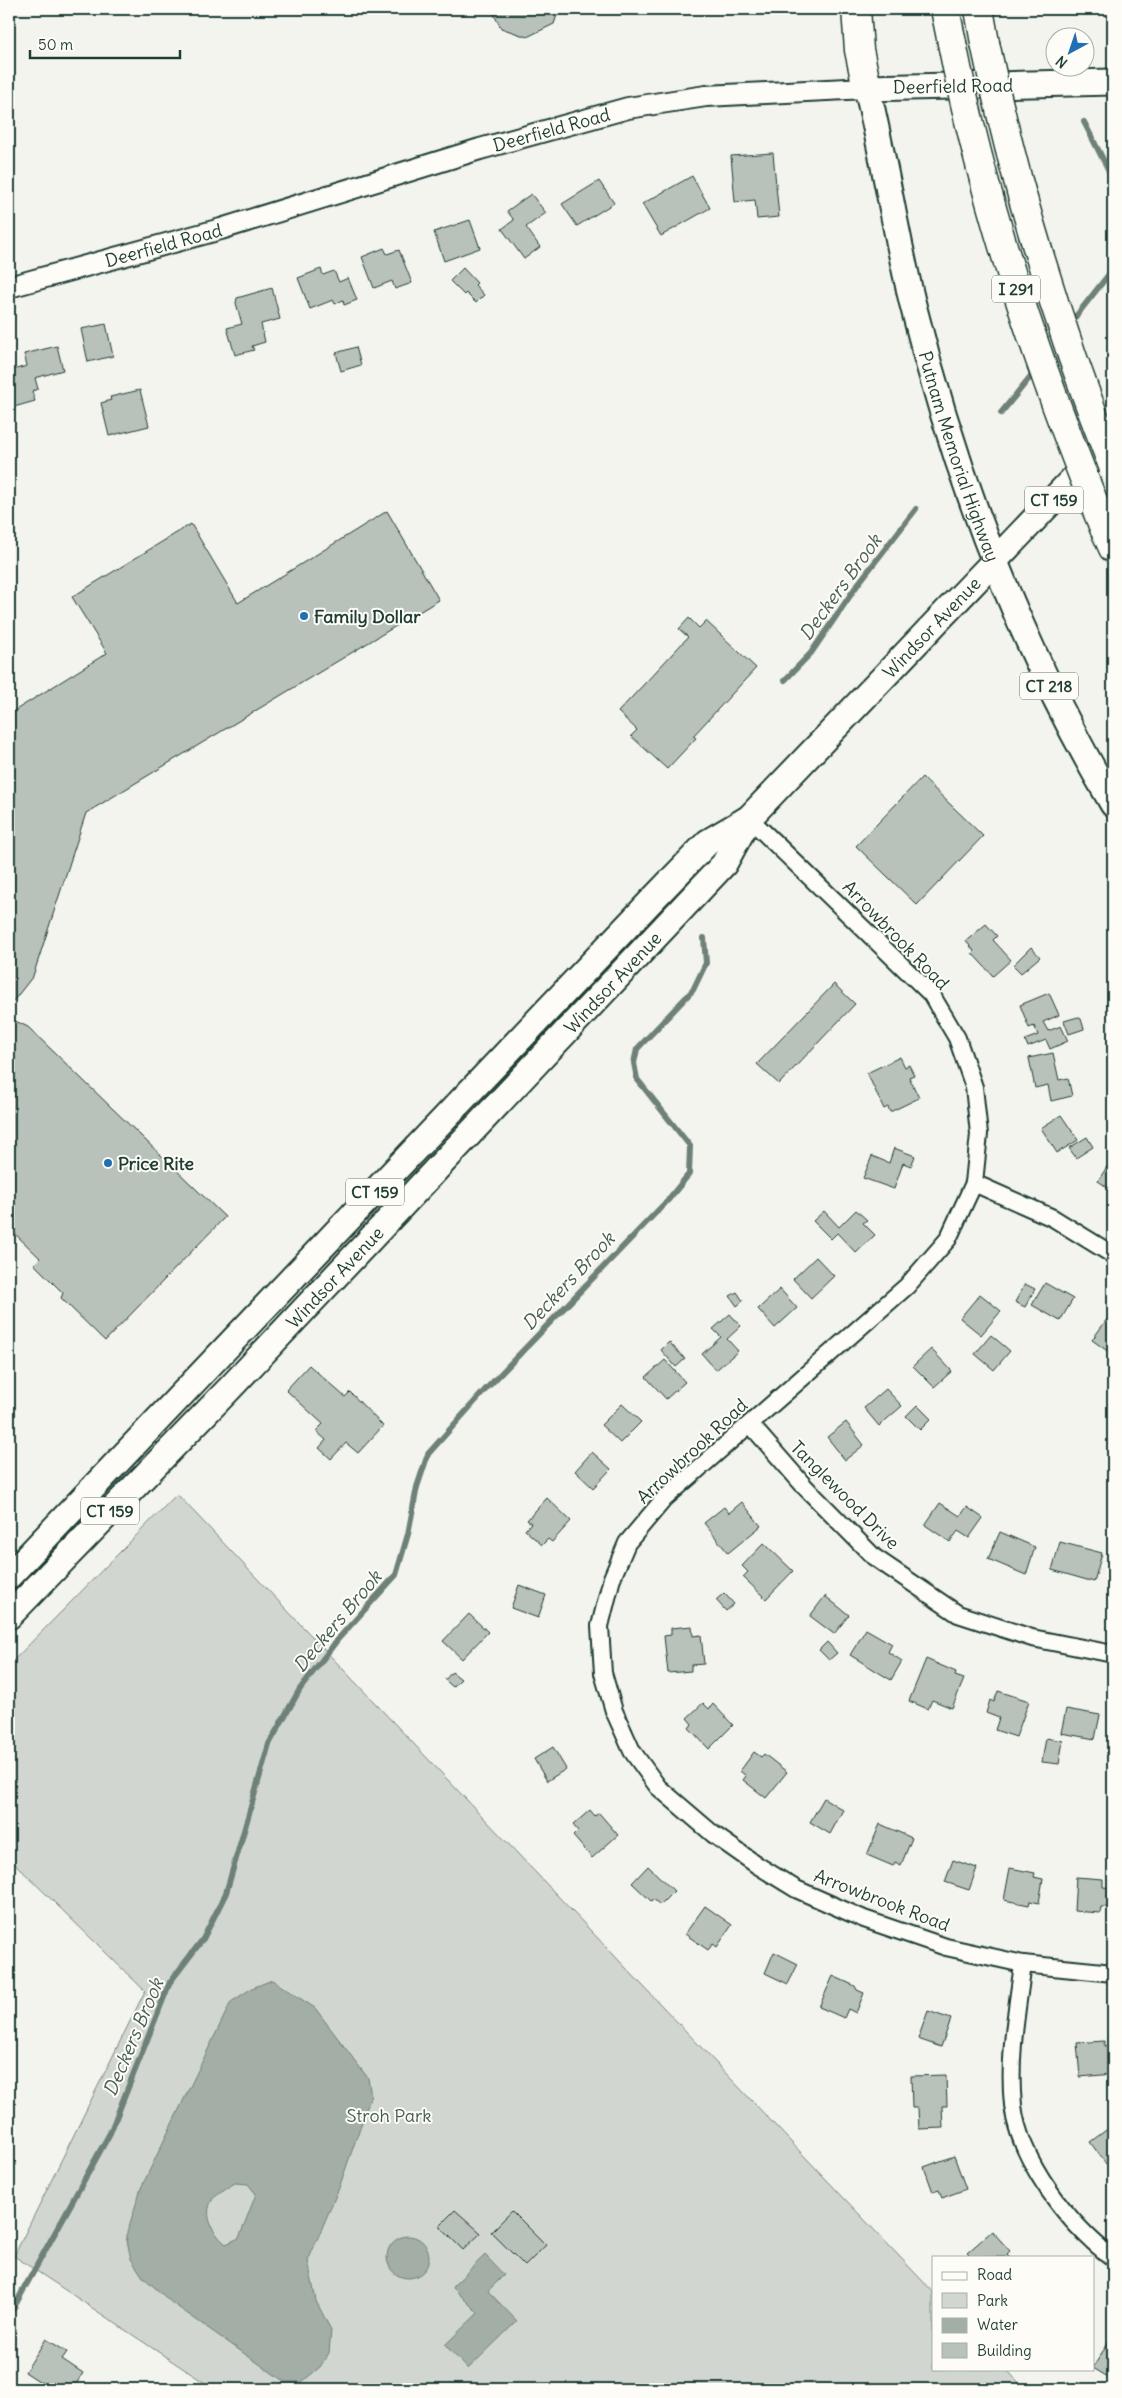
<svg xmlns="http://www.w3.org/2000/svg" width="1122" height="2398" viewBox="0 0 1122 2398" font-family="Delius,sans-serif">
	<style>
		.green { fill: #d1d6d1; stroke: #788a82 }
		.water { fill: #a3aea7; stroke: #6e8179; fill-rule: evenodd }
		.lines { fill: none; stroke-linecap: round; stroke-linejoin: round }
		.stream { stroke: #6e8179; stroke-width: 6 }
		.building { fill: #b9c1bb; stroke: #1f3d34 }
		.minor-casing { stroke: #1f3d34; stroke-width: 20 }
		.tertiary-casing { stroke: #1f3d34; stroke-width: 24 }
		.primary-casing { stroke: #1f3d34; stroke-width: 29 }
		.motorway-casing { stroke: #1f3d34; stroke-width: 31 }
		.minor { stroke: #fdfcf7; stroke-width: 16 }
		.tertiary { stroke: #fdfcf7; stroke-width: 20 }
		.primary { stroke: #fdfcf7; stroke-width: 25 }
		.motorway { stroke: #fdfcf7; stroke-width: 28 }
		.motorway-bridge-casing { stroke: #1f3d34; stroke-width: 31; stroke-linecap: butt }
		.motorway-bridge { stroke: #fdfcf7; stroke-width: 28 }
		.poi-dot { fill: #1f6fb2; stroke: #fdfcf7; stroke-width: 2 }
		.labels { text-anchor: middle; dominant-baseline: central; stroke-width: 4; stroke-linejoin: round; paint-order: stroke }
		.shield { fill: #fdfcf7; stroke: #62766e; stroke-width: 1 }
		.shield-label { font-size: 16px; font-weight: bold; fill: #1f3d34 }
		.street-label { font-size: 18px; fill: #1f3d34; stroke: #fdfcf7 }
		.poi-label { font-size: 18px; font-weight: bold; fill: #1f3d34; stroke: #fdfcf7; text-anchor: start }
		.park-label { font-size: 18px; fill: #435c53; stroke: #fdfcf7 }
		.water-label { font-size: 19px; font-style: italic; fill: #475f56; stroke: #fdfcf7 }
	</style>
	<rect width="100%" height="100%" fill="#f4f4ef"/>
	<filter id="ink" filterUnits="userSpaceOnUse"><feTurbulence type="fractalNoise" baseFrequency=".02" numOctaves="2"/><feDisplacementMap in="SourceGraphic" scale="10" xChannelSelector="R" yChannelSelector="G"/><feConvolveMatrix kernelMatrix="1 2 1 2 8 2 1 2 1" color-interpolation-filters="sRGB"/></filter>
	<g filter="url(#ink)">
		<!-- green -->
		<path class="green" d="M177,1494L933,2292V2369H1006L1025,2389H214L14,2256L145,1991L9,1858V1665Z"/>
		<!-- water -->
		<g class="water">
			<path d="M272,1980L315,2008L368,2078L371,2096L339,2188L308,2261L316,2301L331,2330L329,2353L320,2367L302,2382H285L172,2303L143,2277L131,2259L126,2236L141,2188L231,2002L252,1988ZM235,2183L248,2184L256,2194L239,2238L226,2244C212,2233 201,2212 215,2196C220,2191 229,2187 235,2183Z"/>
			<circle cx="408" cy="2257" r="21"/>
			<path d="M485,2255L504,2275L488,2291L517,2321L468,2369L445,2345L478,2313L452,2287Z"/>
		</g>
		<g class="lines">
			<!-- stream -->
			<g class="stream">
				<path d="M1084,122L1113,179"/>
				<path d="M1069,325L1113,269"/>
				<path d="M1001,413L1035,371"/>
				<path d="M785,680L811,653L858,584L916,509"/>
				<path d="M9,2316L110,2133L170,1982L203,1939L226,1893L269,1744L300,1689L338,1639L396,1575L408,1534L417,1487L428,1454L486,1389L668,1200L689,1174L690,1146L637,1079L634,1063L637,1049L693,990L706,963L704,938"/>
			</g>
		</g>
		<!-- building -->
		<g class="building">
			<path d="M491,9H559L554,24L527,37L501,28Z"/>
			<path d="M773,153L779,217L757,219L755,200L735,202L731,156Z"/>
			<path d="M692,176L710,208L661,236L642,204Z"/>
			<path d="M599,181L614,203L577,226L562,204Z"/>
			<path d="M531,194L546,213L526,227L540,247L524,259L502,229L514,220L507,211Z"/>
			<path d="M470,220L480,248L444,261L434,232Z"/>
			<path d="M384,248L387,254L399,250L412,283L395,289L392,281L374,288L362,257Z"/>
			<path d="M463,268L477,283L475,285L484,295L476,303L466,293L464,295L450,281Z"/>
			<path d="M321,269L323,275L334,271L339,282L348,278L357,300L344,305L343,300L335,304L333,300L310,309L298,278Z"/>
			<path d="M272,288L280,319L261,324L265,342L252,346L254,350L235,355L227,328L242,324L236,303L237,298Z"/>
			<path d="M106,324L113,356L88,362L81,329Z"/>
			<path d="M57,346L63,370L35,378L38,389L32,391L35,401L14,407L9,387V371L27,366L24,354Z"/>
			<path d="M356,347L361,365L341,371L336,353Z"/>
			<path d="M140,390L149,426L109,436L101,403L111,400L110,397Z"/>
			<path d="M387,511L439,600L86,813L33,976L11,1004L9,1014V727L14,711L107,653L72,597L191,524L238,603Z"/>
			<path d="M689,618L699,628L706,621L756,668L693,736L696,738L667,769L631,736L637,730L618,712L688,637L679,629Z"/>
			<path d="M922,777L983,836L917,905L856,846Z"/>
			<path d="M986,924L997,936L993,940L1011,960L993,976L972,953L974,951L966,941Z"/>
			<path d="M1031,947L1040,957L1021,973L1013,965Z"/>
			<path d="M834,984L855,1004L779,1084L757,1064Z"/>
			<path d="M1049,993L1059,1015L1043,1022L1048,1031L1061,1026L1068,1041L1050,1049L1046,1040L1028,1047L1025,1040L1038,1035L1034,1026L1029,1028L1020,1005Z"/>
			<path d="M1078,1017L1081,1019L1084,1029L1069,1034L1064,1021Z"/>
			<path d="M9,1018L28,1027L225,1217L105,1341L61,1298L63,1293L34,1264L40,1258L9,1228Z"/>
			<path d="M1053,1053L1059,1080L1068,1078L1072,1096L1051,1101L1048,1085L1035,1088L1029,1058Z"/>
			<path d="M900,1057L905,1067L909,1065L914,1075L909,1077L919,1098L890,1112L888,1107L884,1109L867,1073Z"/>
			<path d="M1061,1115L1078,1140L1057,1153L1041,1128Z"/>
			<path d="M1087,1137L1093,1147L1076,1158L1069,1148Z"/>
			<path d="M894,1148L915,1156L911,1166L903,1163L894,1189L863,1178L872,1156L889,1163Z"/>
			<path d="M1113,1157V1191L1098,1181Z"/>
			<path d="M856,1210L867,1220L863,1223L875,1235L856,1253L837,1233L831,1239L813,1221L824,1211L839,1227Z"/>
			<path d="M816,1257L834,1276L811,1298L793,1279Z"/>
			<path d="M1045,1283L1073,1299L1060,1321L1032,1305Z"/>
			<path d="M1025,1284L1035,1289L1025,1307L1015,1302Z"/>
			<path d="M780,1289L797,1308L775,1328L758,1309Z"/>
			<path d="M737,1292L743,1301L737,1306L730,1296Z"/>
			<path d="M980,1294L1001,1311L981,1335L960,1318Z"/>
			<path d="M730,1314L741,1326L727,1339L738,1351L716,1370L702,1354L721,1337L713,1329Z"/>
			<path d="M1107,1319L1113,1324V1355L1092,1340Z"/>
			<path d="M991,1335L1010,1351L994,1370L975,1354Z"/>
			<path d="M669,1342L685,1359L676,1367L661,1350Z"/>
			<path d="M931,1349L952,1371L934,1387L913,1366Z"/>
			<path d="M665,1360L685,1382L666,1399L646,1377Z"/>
			<path d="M309,1365L345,1397L350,1392L383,1426L358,1453L346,1443L331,1459L319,1448L326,1440L316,1431L323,1424L286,1390Z"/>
			<path d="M1113,1379V1393L1107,1389Z"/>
			<path d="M886,1389L902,1406L879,1426L864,1408Z"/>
			<path d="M622,1404L641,1422L620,1443L601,1425Z"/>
			<path d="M917,1405L931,1419L920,1430L906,1416Z"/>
			<path d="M846,1422L864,1445L845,1460L827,1437Z"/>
			<path d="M592,1452L611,1469L593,1488L575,1471Z"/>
			<path d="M547,1498L571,1521L552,1542L548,1539L542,1545L525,1530L531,1523L527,1520Z"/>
			<path d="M742,1502L761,1526L728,1553L704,1523L724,1507L729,1513Z"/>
			<path d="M940,1503L960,1516L967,1507L983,1518L969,1538L958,1531L950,1542L925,1525Z"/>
			<path d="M1000,1532L1035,1547L1026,1575L988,1559Z"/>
			<path d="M1060,1542L1102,1553L1094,1582L1052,1570Z"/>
			<path d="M764,1543L793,1571L766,1599L743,1577L748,1572L742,1566Z"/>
			<path d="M519,1585L546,1595L538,1618L511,1608Z"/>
			<path d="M724,1593L734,1604L726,1611L716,1600Z"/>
			<path d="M825,1596L849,1615L834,1634L810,1616Z"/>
			<path d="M469,1614L488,1632L462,1659L443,1641Z"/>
			<path d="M692,1626L693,1636L701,1635L704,1664L691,1665V1671L668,1673L664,1636L671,1635V1628Z"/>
			<path d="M866,1629L892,1644L888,1652L902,1661L891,1680L850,1655Z"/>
			<path d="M827,1642L837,1653L829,1660L819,1650Z"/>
			<path d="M926,1659L956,1672L955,1676L964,1679L952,1708L932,1700L928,1709L909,1701Z"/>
			<path d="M452,1672L461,1679L453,1687L445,1680Z"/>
			<path d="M998,1691L1029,1701L1016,1737L995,1730L999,1718L986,1713L990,1700L994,1702Z"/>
			<path d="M703,1703L709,1709L713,1704L733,1725L709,1749L689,1728L692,1724L687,1718Z"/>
			<path d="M1066,1709L1100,1715L1095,1739L1061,1733Z"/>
			<path d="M1046,1738L1063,1741L1059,1764L1042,1762Z"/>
			<path d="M553,1747L566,1769L547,1781L534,1759Z"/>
			<path d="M754,1752L761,1757L764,1754L787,1772L766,1798L743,1780L746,1776L740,1771Z"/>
			<path d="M824,1798L843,1810L830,1834L810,1822Z"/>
			<path d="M590,1810L595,1816L599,1813L618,1835L592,1858L573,1836L578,1831L573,1825Z"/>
			<path d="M880,1824L912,1838L901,1865L895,1862L893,1866L867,1855Z"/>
			<path d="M953,1860L977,1868L969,1890L945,1882Z"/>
			<path d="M648,1866L674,1891L660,1905L653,1899L651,1901L632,1883Z"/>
			<path d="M1010,1868L1035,1873L1034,1877L1043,1879L1039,1903L1030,1901L1029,1905L1004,1900Z"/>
			<path d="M1076,1877L1103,1879V1887L1113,1888L1111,1907H1101L1100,1913L1074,1911Z"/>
			<path d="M705,1906L732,1925L717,1947L713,1944L708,1950L685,1934Z"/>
			<path d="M774,1952L798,1964L788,1984L765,1973Z"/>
			<path d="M833,1976L855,1986L857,1990L864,1993L856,2013L848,2009L844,2018L819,2007Z"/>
			<path d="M928,2011L951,2019L941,2047L918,2039Z"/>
			<path d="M1104,2041V2047L1113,2046V2074L1080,2077L1077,2043Z"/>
			<path d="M946,2075L947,2106H942L943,2128L919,2129L918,2108H912L911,2076Z"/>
			<path d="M1113,2125V2168L1109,2163L1106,2164L1090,2142Z"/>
			<path d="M954,2156L966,2189L942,2198L939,2190L933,2192L924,2167Z"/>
			<path d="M455,2210L481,2233L463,2250L439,2226Z"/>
			<path d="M512,2211L546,2245L525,2266L491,2232Z"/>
			<path d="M992,2231L1010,2251L1007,2254L1010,2257H971L967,2253Z"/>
			<path d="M46,2339L67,2352L62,2359L83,2373L73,2389H51L25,2372Z"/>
			<path d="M1110,2339L1113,2341V2380L1093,2368Z"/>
		</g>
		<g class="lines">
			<defs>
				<g id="minor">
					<path d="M749,818L931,994L957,1038L974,1087L979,1134L974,1183L948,1239L907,1286L664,1499L627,1543L612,1578L600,1626L603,1673L614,1711L632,1751L658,1787L713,1834L757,1865L796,1889L864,1919L946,1947L1023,1964L1113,1973"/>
					<path d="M974,1183L1053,1218L1113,1255"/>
					<path d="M750,1424L805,1487L874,1557L958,1614L1032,1638L1113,1654"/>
					<path d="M1023,1964C1017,2010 1008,2058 1013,2105C1019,2161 1070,2226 1113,2258"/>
				</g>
				<g id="tertiary">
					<path id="s1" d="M9,287L221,229L480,149L628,108L706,96L867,88"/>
				</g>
				<g id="primary">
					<path id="s2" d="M1113,82L867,88C884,158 895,230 912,301C956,478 1020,647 1113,804"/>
					<path id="s3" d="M9,1576L654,898L708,842L749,818L1113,437"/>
					<path id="s4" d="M9,1616L230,1388L724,864L749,818"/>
				</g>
				<g id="motorway">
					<path d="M856,9L859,50L867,88"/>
					<path d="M945,9L952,43"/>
					<path d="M979,9L985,43"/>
					<path d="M1104,528L1113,548"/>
				</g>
			</defs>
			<!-- minor casing -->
			<use href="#minor" class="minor-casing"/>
			<!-- tertiary casing -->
			<use href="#tertiary" class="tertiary-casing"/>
			<!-- primary casing -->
			<use href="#primary" class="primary-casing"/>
			<!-- motorway casing -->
			<use href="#motorway" class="motorway-casing"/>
			<!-- minor -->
			<use href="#minor" class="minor"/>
			<!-- tertiary -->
			<use href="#tertiary" class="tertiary"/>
			<!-- primary -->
			<use href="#primary" class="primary"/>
			<!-- motorway -->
			<use href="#motorway" class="motorway"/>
			<defs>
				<g id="motorway-bridge">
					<path d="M952,43C985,210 1040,371 1104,528"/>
					<path d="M985,43C1015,187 1059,329 1113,466"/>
				</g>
			</defs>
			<!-- motorway-bridge casing -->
			<use href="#motorway-bridge" class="motorway-bridge-casing"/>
			<!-- motorway-bridge -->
			<use href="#motorway-bridge" class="motorway-bridge"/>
		</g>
	</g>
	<!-- markers -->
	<g class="poi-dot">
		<circle cx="304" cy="616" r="5"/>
		<circle cx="108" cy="1163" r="5"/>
	</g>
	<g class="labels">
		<!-- shield labels -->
		<g class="shield">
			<rect x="992" y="275.5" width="48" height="27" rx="4"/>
			<rect x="1025" y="486.5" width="58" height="27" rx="4"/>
			<rect x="1020" y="672.5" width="58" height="27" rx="4"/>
			<rect x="346" y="1178.5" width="58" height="27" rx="4"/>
			<rect x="81" y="1497.5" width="58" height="27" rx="4"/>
		</g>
		<g class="shield-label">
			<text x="1016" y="289">I 291</text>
			<text x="1054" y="500">CT 159</text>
			<text x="1049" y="686">CT 218</text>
			<text x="375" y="1192">CT 159</text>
			<text x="110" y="1511">CT 159</text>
		</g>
		<!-- street labels -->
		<g class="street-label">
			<text transform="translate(953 86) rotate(-1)">Deerfield Road</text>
			<text stroke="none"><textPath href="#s1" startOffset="565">Deerfield Road</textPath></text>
			<text stroke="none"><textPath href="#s1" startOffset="160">Deerfield Road</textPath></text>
			<text stroke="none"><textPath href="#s2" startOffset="626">Putnam Memorial Highway</textPath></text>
			<text stroke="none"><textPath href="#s3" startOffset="1325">Windsor Avenue</textPath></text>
			<text transform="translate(896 935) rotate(46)">Arrowbrook Road</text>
			<text stroke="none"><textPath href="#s4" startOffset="875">Windsor Avenue</textPath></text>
			<text stroke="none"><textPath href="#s4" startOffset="470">Windsor Avenue</textPath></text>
			<text transform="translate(692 1451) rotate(-43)">Arrowbrook Road</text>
			<text transform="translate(845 1495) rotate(45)">Tanglewood Drive</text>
			<text transform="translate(882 1900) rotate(21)">Arrowbrook Road</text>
		</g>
		<!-- poi labels -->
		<g class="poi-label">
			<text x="314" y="616">Family Dollar</text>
			<text x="118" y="1163">Price Rite</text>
		</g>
		<!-- park labels -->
		<g class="park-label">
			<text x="389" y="2115">Stroh Park</text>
		</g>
		<!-- water labels -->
		<g class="water-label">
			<text transform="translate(840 587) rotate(-54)">Deckers Brook</text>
			<text transform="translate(568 1281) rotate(-47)">Deckers Brook</text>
			<text transform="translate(337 1621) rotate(-50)">Deckers Brook</text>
			<text transform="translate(133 2037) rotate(-67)">Deckers Brook</text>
		</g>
	</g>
	<!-- margin -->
	<rect width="1122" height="2398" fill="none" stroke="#fdfcf7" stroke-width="30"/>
	<rect x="15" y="15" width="1092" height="2368" fill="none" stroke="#1f3d34" stroke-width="2" filter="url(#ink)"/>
	<!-- legend -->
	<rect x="932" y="2256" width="162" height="115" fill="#fdfcf7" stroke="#a4b0a9"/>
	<rect x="942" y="2272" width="25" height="8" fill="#fdfcf7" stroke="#a4b0a9"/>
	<text x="977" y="2280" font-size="15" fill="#1f3d34">Road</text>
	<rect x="942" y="2293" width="25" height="15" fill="#d1d6d1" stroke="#a4b0a9"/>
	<text x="977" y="2306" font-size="15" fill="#1f3d34">Park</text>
	<rect x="942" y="2318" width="25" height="15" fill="#a3aea7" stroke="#a4b0a9"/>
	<text x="977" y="2330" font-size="15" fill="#1f3d34">Water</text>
	<rect x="942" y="2343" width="25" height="15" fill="#b9c1bb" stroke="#a4b0a9"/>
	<text x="977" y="2356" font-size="15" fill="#1f3d34">Building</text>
	<!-- north arrow -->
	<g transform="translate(1070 52) rotate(220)"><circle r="24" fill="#fdfcf7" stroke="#a4b0a9"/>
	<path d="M0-4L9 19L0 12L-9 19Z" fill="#1f6fb2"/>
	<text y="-8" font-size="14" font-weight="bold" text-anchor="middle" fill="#1f3d34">N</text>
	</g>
	<!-- scale -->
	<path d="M30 50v8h150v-8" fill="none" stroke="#1f3d34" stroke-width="2.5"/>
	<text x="38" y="50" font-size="15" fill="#1f3d34" stroke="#fdfcf7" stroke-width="4" paint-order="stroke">50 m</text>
</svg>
